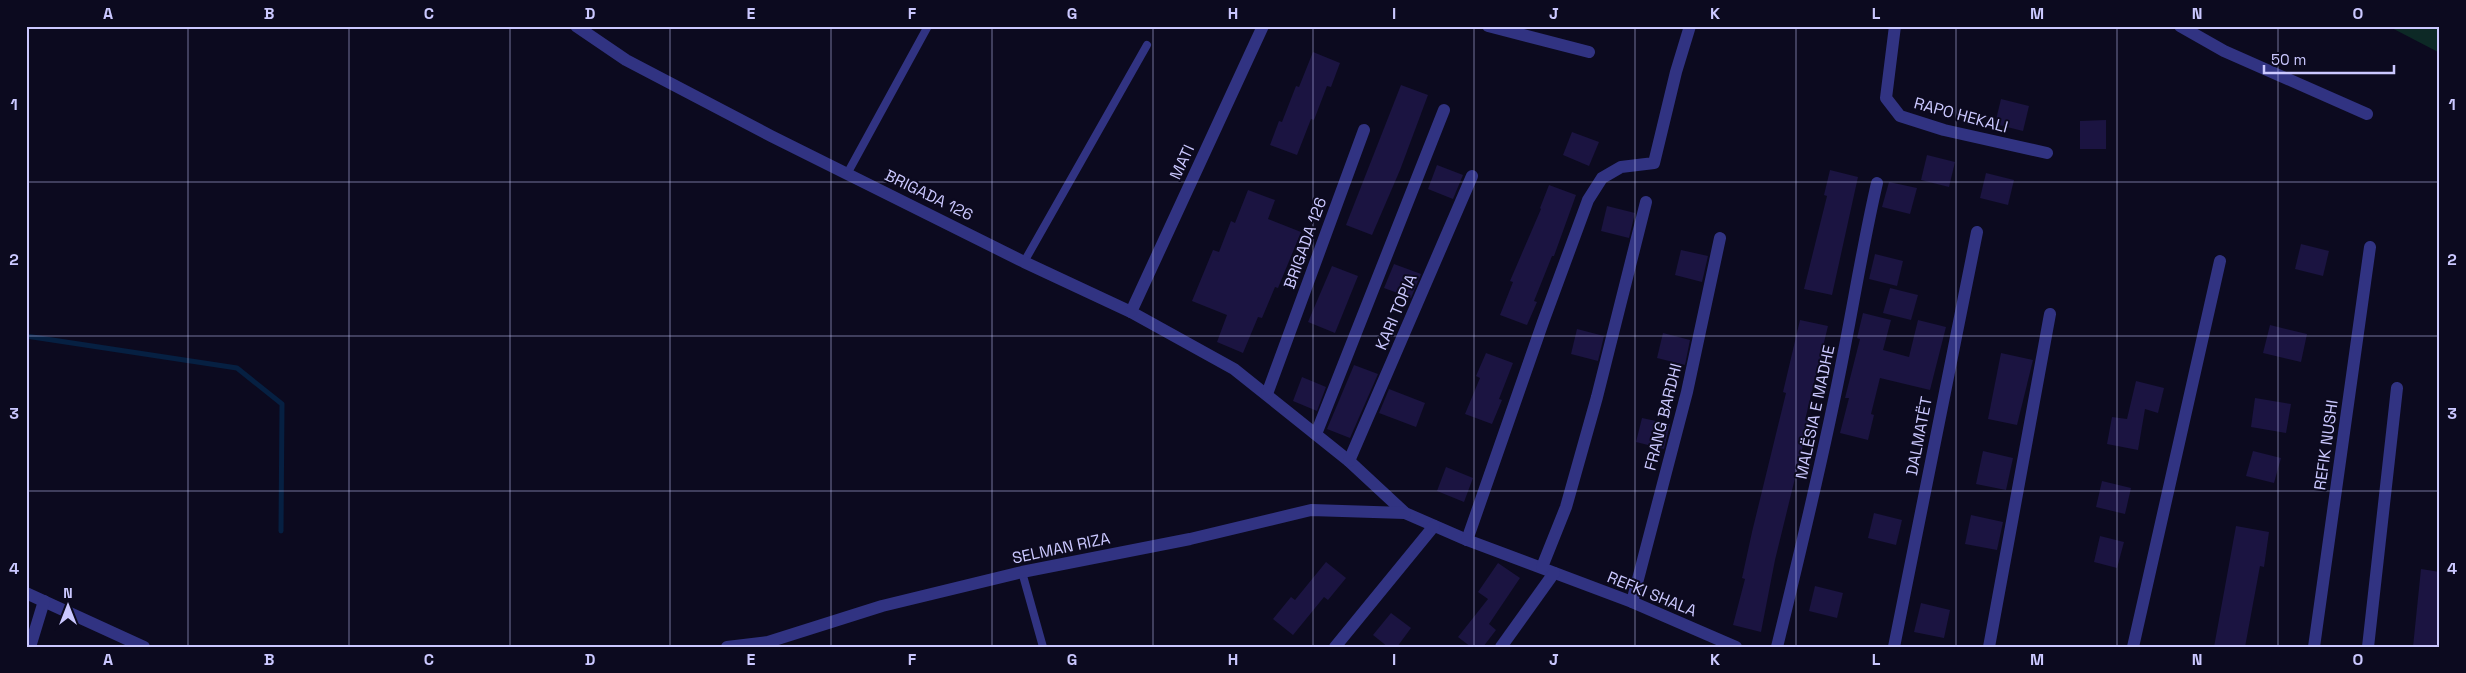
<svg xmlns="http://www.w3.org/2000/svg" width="2466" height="673" viewBox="0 0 2466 673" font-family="'Space Grotesk',sans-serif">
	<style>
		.green { fill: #0d2926 }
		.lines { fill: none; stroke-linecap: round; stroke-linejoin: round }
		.stream { stroke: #062042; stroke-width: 5 }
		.building { fill: #1b1441 }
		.service { stroke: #313382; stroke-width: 8 }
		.minor { stroke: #313382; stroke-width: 12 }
		.grid { fill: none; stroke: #cbc8ff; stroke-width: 1; stroke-opacity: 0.55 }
		.labels { text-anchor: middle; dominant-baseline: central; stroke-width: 4; stroke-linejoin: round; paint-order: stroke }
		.street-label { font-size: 16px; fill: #cbc8ff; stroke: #0c0a1f }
		.neatline { fill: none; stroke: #cbc8ff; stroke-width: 2 }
		.grid-label { font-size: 16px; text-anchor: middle; font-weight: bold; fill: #cbc8ff }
	</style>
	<rect width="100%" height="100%" fill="#0c0a1f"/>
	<!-- green -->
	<path class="green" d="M2388,26H2440V53Z"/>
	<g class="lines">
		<!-- stream -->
		<path class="stream" d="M26,336L237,368L282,404L281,531"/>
	</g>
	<!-- building -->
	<g class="building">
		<path d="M1313,52L1340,63L1331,87L1327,86L1314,120L1311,119L1297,155L1270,145L1279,121L1282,122L1296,86L1299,87Z"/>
		<path d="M1401,85L1428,95L1400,170L1372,235L1346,225Z"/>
		<path d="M2001,99L2029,106L2023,131L1995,124Z"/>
		<path d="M2106,120V149H2080V121Z"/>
		<path d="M1572,132L1599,142L1589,166L1563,155Z"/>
		<path d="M1927,155L1955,162L1949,187L1921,180Z"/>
		<path d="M1437,165L1463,175L1453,199L1428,189Z"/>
		<path d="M1830,170L1858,177L1832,295L1804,289L1827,196L1824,195Z"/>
		<path d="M1986,173L2014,180L2008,205L1980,198Z"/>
		<path d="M1889,182L1917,188L1910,214L1882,207Z"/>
		<path d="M1549,185L1576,195L1554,256H1552L1534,301L1537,302L1527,325L1500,315L1513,282L1510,281L1541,209L1540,208Z"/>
		<path d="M1248,190L1275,200L1268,219L1301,232L1278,288L1275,287L1262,318L1258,317L1243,353L1217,342L1227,315L1192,301L1213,250L1219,252L1231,221L1235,223Z"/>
		<path d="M1607,206L1635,213L1629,238L1601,231Z"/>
		<path d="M2301,244L2329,251L2323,276L2295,269Z"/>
		<path d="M1681,250L1708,256L1702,282L1675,275Z"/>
		<path d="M1875,254L1903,261L1897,286L1869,279Z"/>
		<path d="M1394,264L1421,274L1411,298L1384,288Z"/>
		<path d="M1332,266L1358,276L1335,333L1308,322Z"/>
		<path d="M1890,288L1918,295L1911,320L1883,313Z"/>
		<path d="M1863,313L1891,320L1883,350L1909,357L1918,320L1946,327L1930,390L1880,378L1871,414L1874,415L1868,440L1840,433L1849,398H1845L1860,339L1857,338Z"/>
		<path d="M1800,320L1828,326L1805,420L1809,421L1775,560L1761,632L1733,625L1745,579L1742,578L1752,532L1786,393L1783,392Z"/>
		<path d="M2270,325L2307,334L2301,362L2263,353Z"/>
		<path d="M1577,329L1604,336L1598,361L1571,354Z"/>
		<path d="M1663,333L1690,340L1685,365L1657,358Z"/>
		<path d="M1486,353L1513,363L1499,399L1502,400L1492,424L1465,414L1480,378L1476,376Z"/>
		<path d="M2001,353L2033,360L2017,425L1988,419Z"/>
		<path d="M1354,365L1378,374L1350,438L1327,429Z"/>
		<path d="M1302,377L1326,387L1317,411L1293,401Z"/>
		<path d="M2136,381L2164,388L2158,413L2145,409L2138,450L2107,444L2112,417L2127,419Z"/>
		<path d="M1389,389L1425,403L1416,427L1379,413Z"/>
		<path d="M2255,398L2291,404L2286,433L2251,427Z"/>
		<path d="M1642,418L1670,424L1664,449L1636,442Z"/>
		<path d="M1983,451L2013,458L2006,490L1976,484Z"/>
		<path d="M2253,451L2281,458L2274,483L2246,476Z"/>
		<path d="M1446,467L1473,478L1464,502L1437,491Z"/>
		<path d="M2102,481L2131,488L2125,514L2096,507Z"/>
		<path d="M1874,513L1902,520L1896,545L1868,538Z"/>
		<path d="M1971,515L2003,522L1997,550L1965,544Z"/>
		<path d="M2236,526L2269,532L2264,567L2260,566L2245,647H2214Z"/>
		<path d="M2100,536L2124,542L2117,568L2094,562Z"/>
		<path d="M1326,562L1346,578L1328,600L1324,597L1293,635L1273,619L1291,597L1295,600Z"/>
		<path d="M1498,563L1520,578L1489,624L1496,630L1483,647H1471L1458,637L1488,599L1478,592Z"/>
		<path d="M2421,569L2440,572V647H2413Z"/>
		<path d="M1815,586L1843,593L1837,618L1809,611Z"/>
		<path d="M1921,603L1950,610L1944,638L1914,632Z"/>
		<path d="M1391,613L1411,628L1397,647H1388L1373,635Z"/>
	</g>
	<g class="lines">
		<!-- service -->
		<g class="service">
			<path d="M847,174L928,26"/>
			<path d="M1024,262L1147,45"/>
			<path d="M1022,572L1043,647"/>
		</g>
		<!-- minor -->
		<g class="minor">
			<path d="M576,26L626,60L771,136L1024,262L1131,312L1234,369L1349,461L1405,513L1467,540L1632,602L1736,647"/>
			<path d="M1488,26L1589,52"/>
			<path d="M1895,26L1886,98L1900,116L1944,130L2047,153"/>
			<path d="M2180,26L2224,51L2367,114"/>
			<path d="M1131,312L1263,26"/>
			<path d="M1267,394L1364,130"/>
			<path d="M1316,434L1444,110"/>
			<path d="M1349,461L1472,176"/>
			<path d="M1467,540L1543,322L1588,200L1602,178L1621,167L1654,163L1676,72L1690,26"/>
			<path d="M1542,567L1566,507L1597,397L1646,202"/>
			<path d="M26,593L144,647"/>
			<path d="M1632,602L1687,392L1720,238"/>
			<path d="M30,647L44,601"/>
			<path d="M727,647L768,642L882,606L1022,572L1190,539L1311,510L1405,513"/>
			<path d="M1335,647L1434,526"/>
			<path d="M1501,647L1554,573"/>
			<path d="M1777,647C1801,549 1825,450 1844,351C1855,295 1864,239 1877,183"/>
			<path d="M1894,647L1977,232"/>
			<path d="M1989,647L2050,314"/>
			<path d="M2133,647L2220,261"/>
			<path d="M2314,647L2370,247"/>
			<path d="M2368,647L2397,388"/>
		</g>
	</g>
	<!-- grid -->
	<path class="grid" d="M188,26V647M349,26V647M510,26V647M670,26V647M831,26V647M992,26V647M1153,26V647M1313,26V647M1474,26V647M1635,26V647M1796,26V647M1956,26V647M2117,26V647M2278,26V647M26,182H2440M26,336H2440M26,491H2440"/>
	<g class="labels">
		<!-- street labels -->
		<g class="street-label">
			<text transform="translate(1961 115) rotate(15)">RAPO HEKALI</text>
			<text transform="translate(1182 162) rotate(-65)">MATI</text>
			<text transform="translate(929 195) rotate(26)">BRIGADA 126</text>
			<text transform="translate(1305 243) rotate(-70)">BRIGADA 126</text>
			<text transform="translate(1396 312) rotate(-67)">KARI TOPIA</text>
			<text transform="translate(1815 412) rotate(-78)">MALËSIA E MADHE</text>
			<text transform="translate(1663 417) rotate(-76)">FRANG BARDHI</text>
			<text transform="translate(1919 436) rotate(-79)">DALMATËT</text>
			<text transform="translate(2326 445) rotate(-82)">REFIK NUSHI</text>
			<text transform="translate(1061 548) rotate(-12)">SELMAN RIZA</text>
			<text transform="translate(1652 594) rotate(22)">REFKI SHALA</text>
		</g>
	</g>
	<!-- border -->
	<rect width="2466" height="673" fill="none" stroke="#0c0a1f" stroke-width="55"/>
	<!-- north arrow -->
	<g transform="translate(68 606)" stroke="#0c0a1f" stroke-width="4" paint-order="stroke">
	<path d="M0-4L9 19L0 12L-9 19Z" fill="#cbc8ff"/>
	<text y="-8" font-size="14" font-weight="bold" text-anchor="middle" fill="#cbc8ff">N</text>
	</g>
	<!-- scale -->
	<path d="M2264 65v8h130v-8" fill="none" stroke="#cbc8ff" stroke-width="2.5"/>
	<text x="2271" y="65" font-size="15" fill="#cbc8ff" stroke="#0c0a1f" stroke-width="4" paint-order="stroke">50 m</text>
	<rect x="28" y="28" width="2410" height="618" class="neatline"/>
	<g class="grid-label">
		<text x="108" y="19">A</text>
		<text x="269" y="19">B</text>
		<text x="429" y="19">C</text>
		<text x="590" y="19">D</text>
		<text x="751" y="19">E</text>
		<text x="912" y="19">F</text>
		<text x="1072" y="19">G</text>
		<text x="1233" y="19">H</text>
		<text x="1394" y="19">I</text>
		<text x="1554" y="19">J</text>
		<text x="1715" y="19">K</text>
		<text x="1876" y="19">L</text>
		<text x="2037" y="19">M</text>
		<text x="2197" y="19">N</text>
		<text x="2358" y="19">O</text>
		<text x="14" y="110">1</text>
		<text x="2452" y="110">1</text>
		<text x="14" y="265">2</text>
		<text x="2452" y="265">2</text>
		<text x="14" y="419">3</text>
		<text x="2452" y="419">3</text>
		<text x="14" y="574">4</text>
		<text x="2452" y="574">4</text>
		<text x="108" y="665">A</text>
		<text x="269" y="665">B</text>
		<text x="429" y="665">C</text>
		<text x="590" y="665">D</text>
		<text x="751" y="665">E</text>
		<text x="912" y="665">F</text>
		<text x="1072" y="665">G</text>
		<text x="1233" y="665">H</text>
		<text x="1394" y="665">I</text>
		<text x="1554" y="665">J</text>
		<text x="1715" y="665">K</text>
		<text x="1876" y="665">L</text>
		<text x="2037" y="665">M</text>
		<text x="2197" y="665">N</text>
		<text x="2358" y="665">O</text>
	</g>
</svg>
